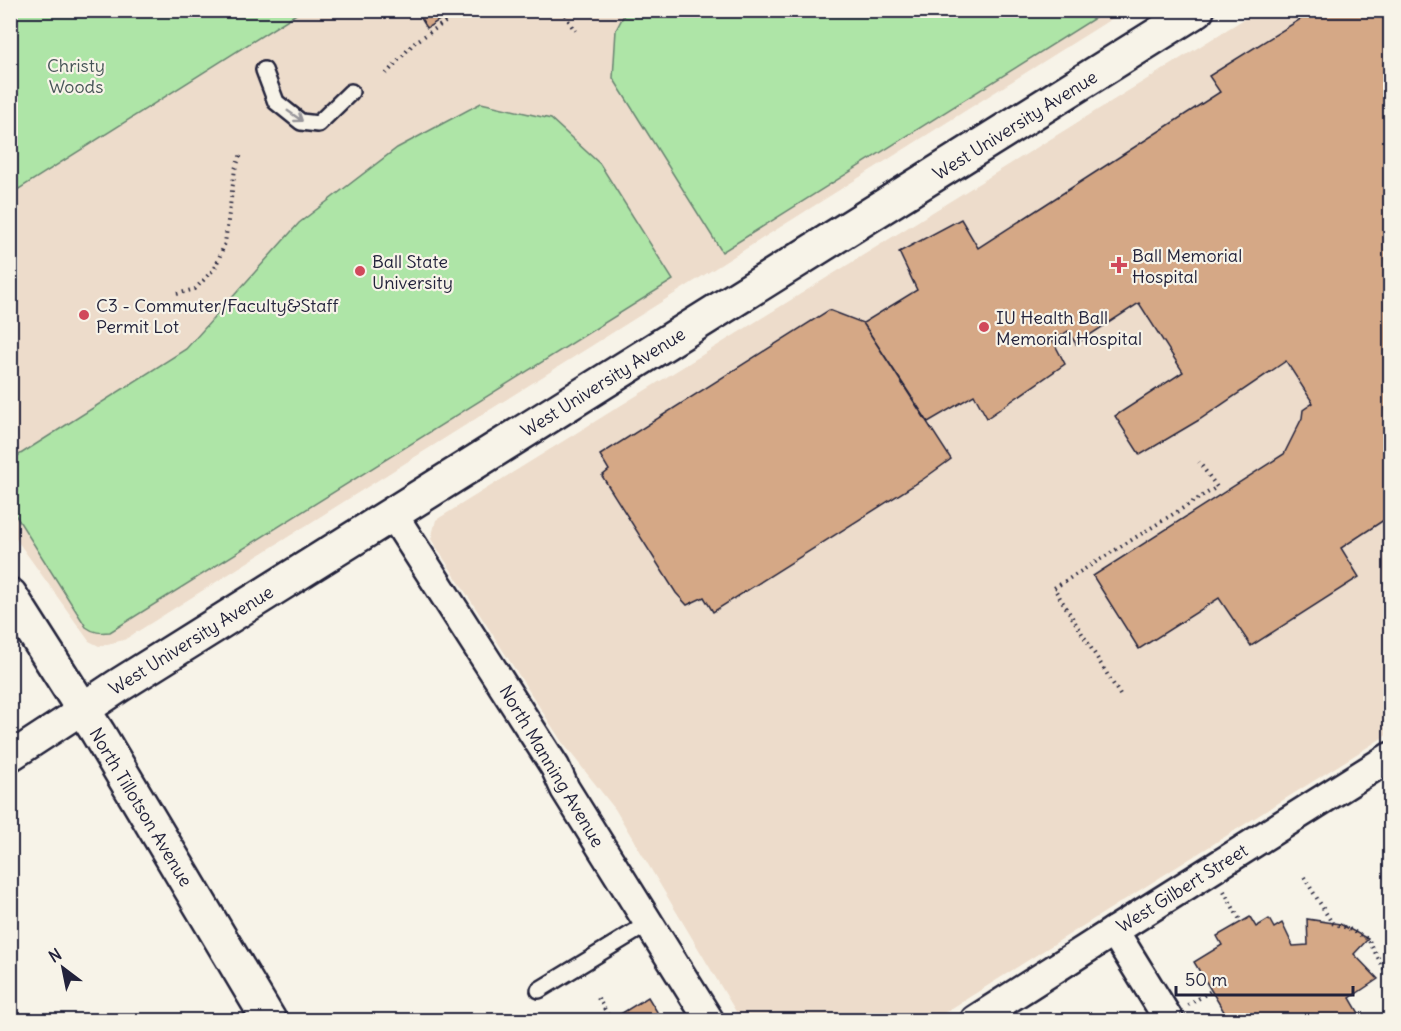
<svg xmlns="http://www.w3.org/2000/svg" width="1401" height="1031" viewBox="0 0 1401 1031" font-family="Delius,sans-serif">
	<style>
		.built { fill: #eddccb }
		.green { fill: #aee5a7; stroke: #688471; stroke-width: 1.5 }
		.building { fill: #d5a886; stroke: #22223b; stroke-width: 1.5 }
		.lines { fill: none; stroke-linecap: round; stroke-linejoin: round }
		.service-casing { stroke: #22223b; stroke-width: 20 }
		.minor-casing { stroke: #22223b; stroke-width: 33 }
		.tertiary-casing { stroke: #22223b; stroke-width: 38 }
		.secondary-casing { stroke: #22223b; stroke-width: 38 }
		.path { stroke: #22223b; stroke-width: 4; stroke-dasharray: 1.5 4.5; stroke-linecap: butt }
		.service { stroke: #f7f3e8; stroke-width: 15 }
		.minor { stroke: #f7f3e8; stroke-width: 28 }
		.tertiary { stroke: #f7f3e8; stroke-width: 33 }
		.secondary { stroke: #f7f3e8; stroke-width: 33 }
		.oneway { stroke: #97959a }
		.poi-dot { fill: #d1495b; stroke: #f7f3e8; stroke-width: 2 }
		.labels { text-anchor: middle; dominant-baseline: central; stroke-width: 4.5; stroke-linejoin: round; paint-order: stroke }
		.park-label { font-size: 18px; fill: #455356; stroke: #f7f3e8 }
		.street-label { font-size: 18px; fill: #22223b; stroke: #f7f3e8 }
		.poi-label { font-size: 18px; fill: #22223b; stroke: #f7f3e8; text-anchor: start }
	</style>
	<rect width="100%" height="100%" fill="#f7f3e8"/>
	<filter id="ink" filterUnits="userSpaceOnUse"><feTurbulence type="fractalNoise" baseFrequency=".0167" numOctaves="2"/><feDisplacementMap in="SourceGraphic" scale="12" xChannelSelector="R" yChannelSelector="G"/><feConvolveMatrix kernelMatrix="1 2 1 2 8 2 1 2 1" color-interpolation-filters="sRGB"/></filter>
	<g filter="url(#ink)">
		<!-- built -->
		<g class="built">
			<path d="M10,11H1124L124,640L99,646L89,641L11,532Z"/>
			<path d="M1257,11H1390V733L933,1020H741L615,809L562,742L431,539L436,520Z"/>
		</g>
		<!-- green -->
		<g class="green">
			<path d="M11,10H301V11L11,194Z"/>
			<path d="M626,11V10L1106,11L722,252L613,78L616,30Z"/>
			<path d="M481,103L551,119L600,164L673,280L110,632C100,633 94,633 86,627L11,508V460L186,349L299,223L397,148Z"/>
		</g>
		<!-- building -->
		<g class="building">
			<path d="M416,10H455L427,28Z"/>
			<path d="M1315,10H1390V516L1341,548L1359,577L1251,646L1219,598L1139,649L1093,576L1284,454L1302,418L1303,410L1313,403L1286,361L1199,420L1140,455L1115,416L1183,372L1139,303L1076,344L1068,331L1053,341L1065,364L987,418L974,395L928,422L863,323L917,290L899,252L961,219L978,248L1220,92L1209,76Z"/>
			<path d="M829,310L863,323L951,459L922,480L713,612L704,597L687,605L676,593L602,476L609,470L600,455Z"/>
			<path d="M1250,917L1256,927L1269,919L1274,928L1282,923L1293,946L1308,945L1307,919L1340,924L1368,939L1354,954L1378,979L1350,998L1363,1020H1229L1194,962L1222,945L1217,936Z"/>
			<path d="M648,997L662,1020H610H611Z"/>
		</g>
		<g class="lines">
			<defs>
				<g id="service">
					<path d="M264,70L276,102L301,122L318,124L351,92"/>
					<path d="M539,990L649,923"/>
				</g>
				<g id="minor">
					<path d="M392,513L555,767L565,789L709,1020"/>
					<path d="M10,757L82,710"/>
					<path d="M1114,931L1169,1020"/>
					<path d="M975,1020L1114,931L1390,757"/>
				</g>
				<path id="tertiary" d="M82,710L118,686L1197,10"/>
				<path id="secondary" d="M10,595L98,733L269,1020"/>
			</defs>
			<!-- service casing -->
			<use href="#service" class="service-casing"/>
			<!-- minor casing -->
			<use href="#minor" class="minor-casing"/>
			<!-- tertiary casing -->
			<use href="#tertiary" class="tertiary-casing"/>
			<!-- secondary casing -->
			<use href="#secondary" class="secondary-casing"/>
			<!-- path -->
			<g class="path">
				<path d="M562,10L575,31"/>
				<path d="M386,74L414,43L463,10"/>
				<path d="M177,294L195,289L215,268L225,243L235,169L242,152"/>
				<path d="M1120,695L1054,588L1217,487L1199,462"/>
				<path d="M1304,877L1332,923L1347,928L1368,939L1390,980"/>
				<path d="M1224,891L1241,922"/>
				<path d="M598,998L611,1020"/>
				<path d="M1188,1005L1211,991"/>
			</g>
			<!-- service -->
			<use href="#service" class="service"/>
			<!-- minor -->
			<use href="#minor" class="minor"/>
			<!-- tertiary -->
			<use href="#tertiary" class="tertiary"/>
			<!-- secondary -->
			<use href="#secondary" class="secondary"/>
		</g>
		<!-- one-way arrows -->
		<defs><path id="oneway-shaft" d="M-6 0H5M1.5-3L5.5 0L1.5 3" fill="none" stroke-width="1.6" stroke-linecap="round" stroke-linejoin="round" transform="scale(1.5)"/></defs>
		<use class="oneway" href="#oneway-shaft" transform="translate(295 116) rotate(35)"/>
	</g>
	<!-- markers -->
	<g class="poi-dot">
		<path d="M1116 256h6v6h6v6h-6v6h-6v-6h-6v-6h6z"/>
		<circle cx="360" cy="271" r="6"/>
		<circle cx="84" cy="315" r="6"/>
		<circle cx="984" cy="327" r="6"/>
	</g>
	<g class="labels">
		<!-- park labels -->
		<g class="park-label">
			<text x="76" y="65">Christy<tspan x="76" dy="21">Woods</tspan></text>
		</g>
		<!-- street labels -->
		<g class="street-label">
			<text transform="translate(1015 125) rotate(-32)">West University Avenue</text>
			<text transform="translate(603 382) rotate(-32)">West University Avenue</text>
			<text transform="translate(191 640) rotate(-32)">West University Avenue</text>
			<text transform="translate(552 766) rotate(59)">North Manning Avenue</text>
			<text transform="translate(141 807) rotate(59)">North Tillotson Avenue</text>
			<text transform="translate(1182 888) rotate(-32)">West Gilbert Street</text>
		</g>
		<!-- poi labels -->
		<g class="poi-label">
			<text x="1132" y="255">Ball Memorial<tspan x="1132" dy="21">Hospital</tspan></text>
			<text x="372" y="261">Ball State<tspan x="372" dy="21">University</tspan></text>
			<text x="96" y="305">C3 - Commuter/Faculty&amp;Staff<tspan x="96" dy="21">Permit Lot</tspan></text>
			<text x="996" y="317">IU Health Ball<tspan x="996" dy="21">Memorial Hospital</tspan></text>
		</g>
	</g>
	<!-- margin -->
	<rect width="1401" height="1031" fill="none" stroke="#f7f3e8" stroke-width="36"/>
	<rect x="18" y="18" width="1365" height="995" fill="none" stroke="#22223b" stroke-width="2" filter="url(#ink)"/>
	<!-- north arrow -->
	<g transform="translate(63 968) rotate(328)" stroke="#f7f3e8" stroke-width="4.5" paint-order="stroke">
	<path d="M0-4.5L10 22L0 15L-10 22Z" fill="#22223b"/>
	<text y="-9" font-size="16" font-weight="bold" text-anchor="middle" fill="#22223b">N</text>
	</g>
	<!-- scale -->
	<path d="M1176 986v9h177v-9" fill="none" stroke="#22223b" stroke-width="3"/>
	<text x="1185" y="986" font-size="18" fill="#22223b" stroke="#f7f3e8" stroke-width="4.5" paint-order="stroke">50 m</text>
</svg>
